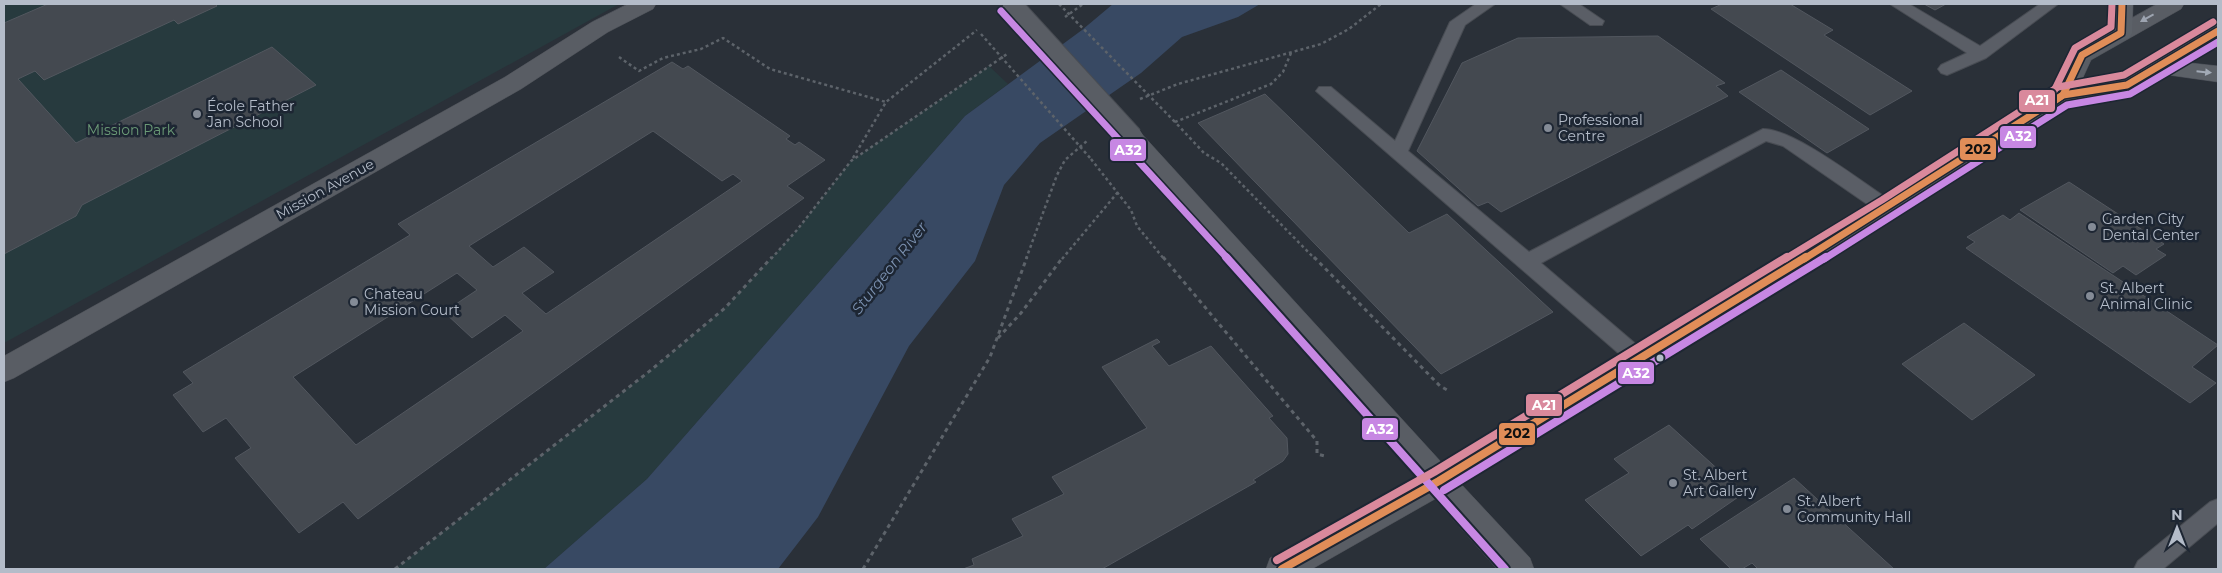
<svg xmlns="http://www.w3.org/2000/svg" width="2222" height="573" viewBox="0 0 2222 573" font-family="Montserrat,sans-serif">
	<style>
		.green { fill: #273a3e }
		.water { fill: #384963 }
		.building { fill: #444950; stroke: #52575f; fill-rule: evenodd }
		.lines { fill: none; stroke-linecap: round; stroke-linejoin: round }
		.lane-casing { stroke: #484c53; stroke-width: 2 }
		.secondary-casing { stroke: #484c53; stroke-width: 1 }
		.primary-casing { stroke: #484c55; stroke-width: 1 }
		.path-far1 { stroke: #5d636a; stroke-width: 2.5; stroke-dasharray: 3 3; stroke-linecap: butt }
		.path { stroke: #5d636a; stroke-width: 3; stroke-dasharray: 4 4; stroke-linecap: butt }
		.lane { fill: #5a5e66; fill-rule: evenodd }
		.secondary { fill: #595d64; fill-rule: evenodd }
		.primary { fill: #5c6168; fill-rule: evenodd }
		.secondary-bridge-casing { stroke: #484c53; stroke-width: 26; stroke-linecap: butt }
		.path-bridge { stroke: #5d636a; stroke-width: 2.5; stroke-dasharray: 3 3; stroke-linecap: butt }
		.secondary-bridge { stroke: #595d64; stroke-width: 24 }
		.bus-1-far1-casing { stroke: #1d2633; stroke-width: 10 }
		.bus-1-casing { stroke: #1d2633; stroke-width: 12 }
		.bus-2-far1-casing { stroke: #1d2633; stroke-width: 10 }
		.bus-2-casing { stroke: #1d2633; stroke-width: 12 }
		.bus-3-far1-casing { stroke: #1d2633; stroke-width: 10 }
		.bus-3-casing { stroke: #1d2633; stroke-width: 12 }
		.bus-1-far1 { stroke: #e08d58; stroke-width: 7 }
		.bus-1 { stroke: #e08d58; stroke-width: 8 }
		.bus-2-far1 { stroke: #c787e3; stroke-width: 7 }
		.bus-2 { stroke: #c787e3; stroke-width: 8 }
		.bus-3-far1 { stroke: #d9899c; stroke-width: 7 }
		.bus-3 { stroke: #d9899c; stroke-width: 8 }
		.oneway { fill: #9da4b0 }
		.oneway2 { fill: #a2aab6 }
		.poi-dot { fill: #848b96; stroke: #1d2633; stroke-width: 2 }
		.bus-dot { fill: #b4bcc9; stroke: #1d2633; stroke-width: 2 }
		.labels { text-anchor: middle; dominant-baseline: central; stroke-width: 5; stroke-linejoin: round; paint-order: stroke }
		.poi-label { font-size: 14px; fill: #b4bcc9; stroke: #1d2633; text-anchor: start }
		.park-label { font-size: 14px; fill: #6b9a76; stroke: #1d2633 }
		.street-label { font-size: 14px; fill: #b4bcc9; stroke: #1d2633 }
		.water-label { font-size: 15px; font-style: italic; fill: #7c92b1; stroke: #1d2633 }
		.line-badge { stroke: #1d2633; stroke-width: 2 }
		.badge-label { font-size: 14px; text-anchor: middle; font-weight: bold; fill: #fff }
		.pale-badge-label { font-size: 14px; text-anchor: middle; font-weight: bold; fill: #111 }
	</style>
	<rect width="100%" height="100%" fill="#2a3038"/>
	<!-- green -->
	<g class="green">
		<path d="M4,4H619L4,343Z"/>
		<path d="M989,66L1008,84L965,116L647,479L544,569H395L651,370L725,308L797,230L851,161Z"/>
	</g>
	<!-- water -->
	<path class="water" d="M1113,4H1260L1238,17L1182,37L1141,73L1040,143L1004,185L975,261L909,346L818,517L778,569H544L647,479L965,116L1082,30Z"/>
	<!-- building -->
	<g class="building">
		<path d="M48,4H215L217,6L178,24L174,20L44,80L35,71L18,79L76,143L272,47L316,85L82,205L76,216L4,254V23Z"/>
		<path d="M1722,4H1790L1833,30L1824,35L1912,91L1870,115L1711,9Z"/>
		<path d="M1924,4H1946L1935,10Z"/>
		<path d="M1658,36L1725,83L1716,86L1728,96L1501,212L1488,202L1478,206L1417,151L1462,63L1518,38Z"/>
		<path d="M672,62L683,69L688,66L790,136L786,139L795,145L799,142L825,160L787,186L804,198L358,519L343,502L299,533L235,458L251,448L226,418L203,432L173,395L193,383L183,372L410,235L398,224ZM653,131L722,181L733,174L742,181L546,314L522,293L554,272L524,247L493,267L469,246ZM457,273L477,290L444,312L472,338L505,315L523,331L356,445L293,377Z"/>
		<path d="M1781,70L1869,129L1827,153L1739,92Z"/>
		<path d="M1265,94L1409,233L1447,214L1553,312L1441,374L1198,123Z"/>
		<path d="M2069,182L2164,244L2156,249L2166,255L2136,275L2123,266L2113,273L2020,210Z"/>
		<path d="M2019,213L2218,345L2192,367L2216,383L2190,403L1966,248L1975,242L1967,237L2003,215L2010,220Z"/>
		<path d="M1964,323L2035,375L1972,420L1902,364Z"/>
		<path d="M1157,339L1160,342L1152,346L1169,366L1211,346L1273,416L1269,418L1287,438L1288,454L1283,461L1253,480L1256,482L1102,569H963L974,565L972,559L1023,536L1012,519L1064,494L1052,477L1147,428L1102,367Z"/>
		<path d="M1669,425L1744,493L1692,529L1688,525L1641,556L1585,500L1629,473L1614,459Z"/>
		<path d="M1794,478L1894,569H1758L1752,563L1742,569H1731L1700,539Z"/>
	</g>
	<g class="lines">
		<defs>
			<g id="lane">
				<path d="M1476,4H1495L1465,25L1408,151L1529,252L1763,129C1795,129 1864,184 1894,203L1896,208L1894,213L1887,215L1880,213L1783,146L1766,141L1541,263L1645,352L1648,358L1645,364L1638,366L1631,364L1316,91L1319,87H1331L1395,141L1450,22Z"/>
				<path d="M1560,4H1579L1604,21L1602,25H1590Z"/>
				<path d="M1890,4H1909L1980,46L2040,4H2058L1986,58L1947,75L1941,73L1938,69L1941,65L1967,53Z"/>
				<path d="M2218,499V523L2163,569H2134L2138,561L2210,502Z"/>
			</g>
			<g id="secondary">
				<path d="M628,4H656L653,9L608,32L521,89L14,378L4,382V356L505,77L592,22Z"/>
				<path d="M2157,4H2184L2181,9L2091,60L2080,84L2121,78L2210,26L2218,24V41L2135,91L2069,102L1896,215L1461,484L1530,558L1534,569H1497L1435,499L1312,569H1266L1270,558L1417,478L1122,144L1119,138L1122,132L1131,130L1140,132L1442,463L1878,201L2053,90L2074,50Z"/>
			</g>
			<g id="primary">
				<path d="M2111,4H2133L2132,33L2129,38L2121,40L2113,38L2110,33Z"/>
				<path d="M2155,59L2218,66V82L2147,72L2143,67L2147,62Z"/>
			</g>
		</defs>
		<!-- lane casing -->
		<use href="#lane" class="lane-casing"/>
		<!-- secondary casing -->
		<use href="#secondary" class="secondary-casing"/>
		<!-- primary casing -->
		<use href="#primary" class="primary-casing"/>
		<!-- path-far1 -->
		<g class="path-far1">
			<path d="M1065,17L1083,4"/>
			<path d="M1291,53L1283,72L1271,84L1175,122L1204,153L1221,163L1315,259"/>
			<path d="M619,57L639,71L663,58L701,49L723,38L770,69L886,102"/>
			<path d="M1140,99L1178,84L1321,44L1349,29L1381,4"/>
			<path d="M853,158L886,102L977,30"/>
			<path d="M1091,159L1131,210L1137,226L1164,259"/>
			<path d="M771,259L797,230L851,161L1007,54"/>
			<path d="M1026,259L1057,175L1065,160L1088,140"/>
			<path d="M1062,259L1118,192"/>
		</g>
		<!-- path -->
		<g class="path">
			<path d="M1163,257L1317,441V454L1325,456"/>
			<path d="M1314,257L1440,386L1449,391"/>
			<path d="M998,338L1021,313L1063,257"/>
			<path d="M395,569L651,370L725,308L772,257"/>
			<path d="M863,569L990,357L1027,257"/>
		</g>
		<!-- lane -->
		<use href="#lane" class="lane"/>
		<!-- secondary -->
		<use href="#secondary" class="secondary"/>
		<!-- primary -->
		<use href="#primary" class="primary"/>
		<defs>
			<path id="secondary-bridge" d="M1014,10L1131,138"/>
		</defs>
		<!-- secondary-bridge casing -->
		<use href="#secondary-bridge" class="secondary-bridge-casing"/>
		<!-- path-bridge -->
		<g class="path-bridge">
			<path d="M1059,4L1175,122"/>
			<path d="M981,34L1091,159"/>
		</g>
		<!-- secondary-bridge -->
		<use href="#secondary-bridge" class="secondary-bridge"/>
		<defs>
			<g id="bus-1-far1">
				<path d="M2046,107L2063,95L2082,55L2121,33L2122,4"/>
				<path d="M1804,259L2063,95L2127,85L2218,31"/>
			</g>
			<path id="bus-1" d="M1282,569L1439,481L1806,257"/>
			<g id="bus-2-far1">
				<path d="M1001,11L1228,259"/>
				<path d="M1824,259L2067,105L2130,94L2218,42"/>
			</g>
			<g id="bus-2">
				<path d="M1226,257L1505,569"/>
				<path d="M1444,490L1826,257"/>
			</g>
			<g id="bus-3-far1">
				<path d="M2054,91L2075,48L2111,27L2112,4"/>
				<path d="M1785,259L1882,200L2058,87L2124,75L2213,22"/>
			</g>
			<path id="bus-3" d="M1277,560L1434,472L1787,257"/>
		</defs>
		<!-- bus-1-far1 casing -->
		<use href="#bus-1-far1" class="bus-1-far1-casing"/>
		<!-- bus-1 casing -->
		<use href="#bus-1" class="bus-1-casing"/>
		<!-- bus-2-far1 casing -->
		<use href="#bus-2-far1" class="bus-2-far1-casing"/>
		<!-- bus-2 casing -->
		<use href="#bus-2" class="bus-2-casing"/>
		<!-- bus-3-far1 casing -->
		<use href="#bus-3-far1" class="bus-3-far1-casing"/>
		<!-- bus-3 casing -->
		<use href="#bus-3" class="bus-3-casing"/>
		<!-- bus-1-far1 -->
		<use href="#bus-1-far1" class="bus-1-far1"/>
		<!-- bus-1 -->
		<use href="#bus-1" class="bus-1"/>
		<!-- bus-2-far1 -->
		<use href="#bus-2-far1" class="bus-2-far1"/>
		<!-- bus-2 -->
		<use href="#bus-2" class="bus-2"/>
		<!-- bus-3-far1 -->
		<use href="#bus-3-far1" class="bus-3-far1"/>
		<!-- bus-3 -->
		<use href="#bus-3" class="bus-3"/>
	</g>
	<!-- one-way arrows -->
	<defs><path id="oneway-solid" d="M-6-.8H1V-3.2L6.5 0L1 3.2V.8H-6Z" transform="scale(1.25)"/></defs>
	<use class="oneway" href="#oneway-solid" transform="translate(2147 18) rotate(151)"/>
	<use class="oneway2" href="#oneway-solid" transform="translate(2204 72) rotate(6)"/>
	<!-- markers -->
	<g class="poi-dot">
		<circle cx="197" cy="114" r="5"/>
		<circle cx="1548" cy="128" r="5"/>
		<circle cx="2092" cy="227" r="5"/>
		<circle cx="2090" cy="296" r="5"/>
		<circle cx="354" cy="302" r="5"/>
		<circle cx="1673" cy="483" r="5"/>
		<circle cx="1787" cy="509" r="5"/>
	</g>
	<circle class="bus-dot" cx="1660" cy="358" r="4.5"/>
	<g class="labels">
		<!-- poi labels -->
		<g class="poi-label">
			<text x="207" y="106">École Father<tspan x="207" dy="16">Jan School</tspan></text>
			<text x="1558" y="120">Professional<tspan x="1558" dy="16">Centre</tspan></text>
			<text x="2102" y="219">Garden City<tspan x="2102" dy="16">Dental Center</tspan></text>
			<text x="2100" y="288">St. Albert<tspan x="2100" dy="16">Animal Clinic</tspan></text>
			<text x="364" y="294">Chateau<tspan x="364" dy="16">Mission Court</tspan></text>
			<text x="1683" y="475">St. Albert<tspan x="1683" dy="16">Art Gallery</tspan></text>
			<text x="1797" y="501">St. Albert<tspan x="1797" dy="16">Community Hall</tspan></text>
		</g>
		<!-- park labels -->
		<g class="park-label">
			<text x="131" y="130">Mission Park</text>
		</g>
		<!-- street labels -->
		<g class="street-label">
			<text transform="translate(325 189) rotate(-29)">Mission Avenue</text>
		</g>
		<!-- water labels -->
		<g class="water-label">
			<text transform="translate(889 268) rotate(-52)">Sturgeon River</text>
		</g>
	</g>
	<g class="line-badge">
		<rect x="2018" y="89" width="38" height="24" rx="5" fill="#d9899c"/>
		<rect x="1999" y="125" width="38" height="24" rx="5" fill="#c787e3"/>
		<rect x="1959" y="137" width="38" height="24" rx="5" fill="#e08d58"/>
		<rect x="1109" y="138" width="38" height="24" rx="5" fill="#c787e3"/>
		<rect x="1617" y="361" width="38" height="24" rx="5" fill="#c787e3"/>
		<rect x="1525" y="393" width="38" height="24" rx="5" fill="#d9899c"/>
		<rect x="1361" y="417" width="38" height="24" rx="5" fill="#c787e3"/>
		<rect x="1498" y="422" width="38" height="24" rx="5" fill="#e08d58"/>
	</g>
	<g class="badge-label">
		<text x="2037" y="105">A21</text>
		<text x="2018" y="141">A32</text>
		<text x="1128" y="155">A32</text>
		<text x="1636" y="378">A32</text>
		<text x="1544" y="410">A21</text>
		<text x="1380" y="434">A32</text>
	</g>
	<g class="pale-badge-label">
		<text x="1978" y="154">202</text>
		<text x="1517" y="438">202</text>
	</g>
	<!-- border -->
	<rect width="2222" height="573" fill="none" stroke="#b4bcc9" stroke-width="10"/>
	<!-- north arrow -->
	<g transform="translate(2177 528)" stroke="#1d2633" stroke-width="4" paint-order="stroke">
	<path d="M0-4L9 19L0 12L-9 19Z" fill="#b4bcc9"/>
	<text y="-8" font-size="14" font-weight="bold" text-anchor="middle" fill="#b4bcc9">N</text>
	</g>
</svg>
